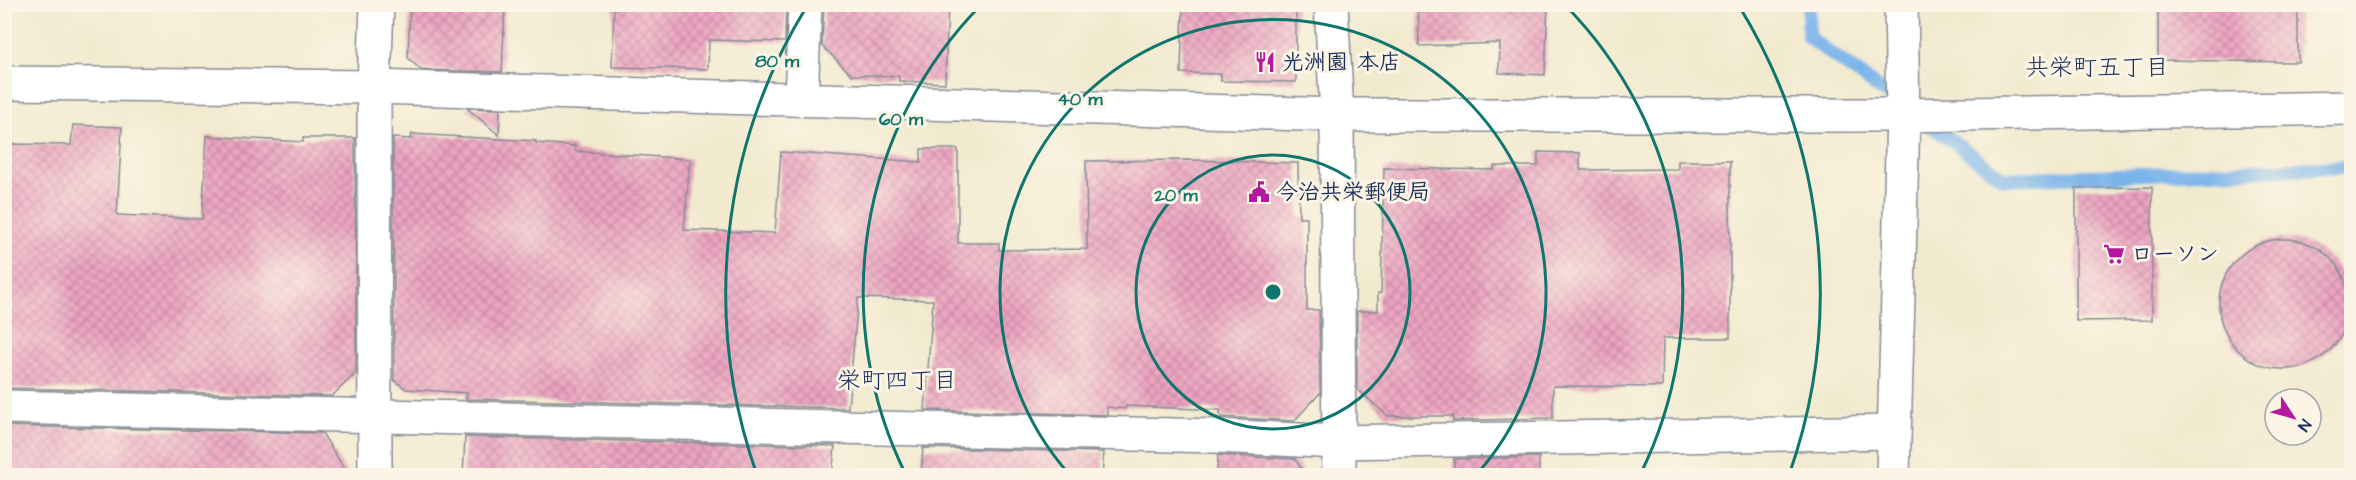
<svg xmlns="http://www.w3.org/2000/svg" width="2356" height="480" viewBox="0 0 2356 480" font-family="'Architects Daughter','Klee One',sans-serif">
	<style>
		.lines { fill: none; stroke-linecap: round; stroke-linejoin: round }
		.stream { stroke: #7ab4eb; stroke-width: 14 }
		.building { fill: url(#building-cross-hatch) }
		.minor-casing { stroke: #868c96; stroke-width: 36 }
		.minor { stroke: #fff; stroke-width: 33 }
		.ring { fill: none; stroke: #0f766e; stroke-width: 3 }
		.labels { text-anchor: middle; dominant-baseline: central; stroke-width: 6; stroke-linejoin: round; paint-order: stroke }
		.poi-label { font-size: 22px; font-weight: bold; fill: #1b2f5e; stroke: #fcf5e5; text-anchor: start }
		.neighbourhood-label { font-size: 24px; fill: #1b2f5e; stroke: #fcf5e5 }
		.centre { fill: #0f766e; stroke: #fcf5e5; stroke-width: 3 }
		.ring-label { font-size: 18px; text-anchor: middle; font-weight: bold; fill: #0f766e; stroke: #fcf5e5; stroke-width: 6; stroke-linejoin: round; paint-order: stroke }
	</style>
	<defs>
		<pattern id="building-cross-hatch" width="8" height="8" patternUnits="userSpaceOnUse" patternTransform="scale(1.5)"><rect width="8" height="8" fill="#eea4c1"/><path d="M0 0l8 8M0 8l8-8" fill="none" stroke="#c086a0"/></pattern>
	</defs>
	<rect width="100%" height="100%" fill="#fcf5e5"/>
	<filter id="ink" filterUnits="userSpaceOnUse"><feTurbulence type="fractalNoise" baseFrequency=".0167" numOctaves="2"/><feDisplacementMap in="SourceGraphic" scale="12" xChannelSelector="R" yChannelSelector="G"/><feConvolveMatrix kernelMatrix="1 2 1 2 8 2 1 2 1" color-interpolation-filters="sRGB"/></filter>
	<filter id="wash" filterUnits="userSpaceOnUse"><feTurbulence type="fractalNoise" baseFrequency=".008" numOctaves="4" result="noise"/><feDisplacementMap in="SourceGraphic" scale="24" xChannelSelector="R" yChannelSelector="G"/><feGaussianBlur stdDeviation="1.35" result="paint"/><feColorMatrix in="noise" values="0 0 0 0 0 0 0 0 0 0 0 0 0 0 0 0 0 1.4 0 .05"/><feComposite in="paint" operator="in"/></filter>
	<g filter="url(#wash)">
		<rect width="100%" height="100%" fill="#f2eacf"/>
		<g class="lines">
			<!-- stream -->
			<g class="stream">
				<path d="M1809,4L1808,37L1899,103"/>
				<path d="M1925,121L2004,179L2352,167"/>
			</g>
		</g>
		<g id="blocks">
			<!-- building -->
			<g class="building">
				<path d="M410,4H505L502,72L421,70L408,58Z"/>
				<path d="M614,4H786L785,42L709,40L708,69L612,67Z"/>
				<path d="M824,4H948L945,83L899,81V76L852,75L822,46Z"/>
				<path d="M1183,4H1296V82L1221,81V74L1181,73Z"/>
				<path d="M1418,4H1548L1545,75L1499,73L1500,43L1419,46Z"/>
				<path d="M2158,4H2298V62L2158,60Z"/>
				<path d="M467,108L500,109L499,135Z"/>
				<path d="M73,125L122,127L117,215L202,219L207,136L303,142V138H355L356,373L332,396L4,388V144L71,145Z"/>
				<path d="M412,134L536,141V143L575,146V151L690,159L684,230L775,233L781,152L921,162V149H958V243H999V250L1087,249L1086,161L1189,160L1298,163L1299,217H1307V310H1319L1320,393L1294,421L1220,417V410L1126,406L1125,409L1107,407V415L925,410L933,300L858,298L848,408L466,399L467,393L406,389L394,380L393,138L411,139Z"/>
				<path d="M1538,152L1580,153V170L1678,169V161H1730V338H1663L1662,387L1553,386V418L1453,421V416H1388L1357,389V311H1378V293H1381L1384,168L1494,170V166H1538Z"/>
				<path d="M2152,187V320L2076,321V188Z"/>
				<circle cx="2284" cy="304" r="65"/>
				<path d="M4,426L322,433L349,476H4Z"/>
				<path d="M465,437L835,446L832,476H463Z"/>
				<path d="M923,448L1104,452L1102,476H921Z"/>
				<path d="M1218,455L1295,459L1306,476H1217Z"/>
				<path d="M1539,457V476H1454V459Z"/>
			</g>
		</g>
	</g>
	<g filter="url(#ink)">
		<use href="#blocks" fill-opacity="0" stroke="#868c96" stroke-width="1.5"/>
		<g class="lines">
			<defs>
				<g id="minor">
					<path d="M1331,4L1337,115L1339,476"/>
					<path d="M4,83L374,87L1337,115H1903L2352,108"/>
					<path d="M801,99L805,4"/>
					<path d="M4,407L1215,436L1339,442L1894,432"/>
					<path d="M375,476L374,87L377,4"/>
					<path d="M1893,476L1903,115L1901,4"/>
				</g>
			</defs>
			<!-- minor casing -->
			<use href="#minor" class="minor-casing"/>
			<!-- minor -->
			<use href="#minor" class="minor"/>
		</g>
	</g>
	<!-- distance rings -->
	<g class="ring">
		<circle cx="1273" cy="292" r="137"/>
		<path d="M1070 475A273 273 0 1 1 1476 475"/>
		<path d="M906 475A410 410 0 0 1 981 5M1565 5A410 410 0 0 1 1640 475"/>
		<path d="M757 475A547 547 0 0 1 807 6M1739 6A547 547 0 0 1 1789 475"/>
	</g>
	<!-- icons -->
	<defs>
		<symbol id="restaurant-bare" viewBox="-9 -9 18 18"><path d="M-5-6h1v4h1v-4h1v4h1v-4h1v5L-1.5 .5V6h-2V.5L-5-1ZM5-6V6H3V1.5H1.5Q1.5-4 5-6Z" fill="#b5179e" stroke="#fcf5e5" stroke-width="2.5" paint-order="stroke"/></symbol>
		<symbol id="civic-bare" viewBox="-9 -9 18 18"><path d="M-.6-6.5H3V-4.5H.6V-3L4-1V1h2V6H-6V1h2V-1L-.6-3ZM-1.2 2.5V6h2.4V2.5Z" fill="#b5179e" stroke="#fcf5e5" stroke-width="2.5" paint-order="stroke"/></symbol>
		<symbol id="supermarket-bare" viewBox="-9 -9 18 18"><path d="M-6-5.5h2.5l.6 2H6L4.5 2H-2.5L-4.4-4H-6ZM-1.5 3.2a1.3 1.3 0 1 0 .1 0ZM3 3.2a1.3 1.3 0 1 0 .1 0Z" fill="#b5179e" stroke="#fcf5e5" stroke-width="2.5" paint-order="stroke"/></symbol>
	</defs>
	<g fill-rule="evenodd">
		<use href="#restaurant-bare" x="1250" y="47" width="30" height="30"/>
		<use href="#civic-bare" x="1244" y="177" width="30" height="30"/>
		<use href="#supermarket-bare" x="2099" y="239" width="30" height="30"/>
	</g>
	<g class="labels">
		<!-- poi labels -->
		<g class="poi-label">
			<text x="1282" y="62">光洲園 本店</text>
			<text x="1276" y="192">今治共栄郵便局</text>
			<text x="2131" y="254">ローソン</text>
		</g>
		<!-- neighbourhood labels -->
		<g class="neighbourhood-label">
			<text x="2097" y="68">共栄町五丁目</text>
			<text x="897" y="381">栄町四丁目</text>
		</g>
	</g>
	<circle cx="1273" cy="292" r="9" class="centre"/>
	<g class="ring-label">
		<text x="777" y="67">80 m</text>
		<text x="1080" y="105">40 m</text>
		<text x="901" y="125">60 m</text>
		<text x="1176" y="201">20 m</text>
	</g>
	<!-- margin -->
	<rect width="2356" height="480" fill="none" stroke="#fcf5e5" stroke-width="24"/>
	<!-- north arrow -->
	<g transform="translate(2293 417) rotate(126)"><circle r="28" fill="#fcf5e5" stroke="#a2a6af" stroke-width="1.5"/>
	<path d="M0-4.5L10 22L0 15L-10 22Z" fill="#b5179e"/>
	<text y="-9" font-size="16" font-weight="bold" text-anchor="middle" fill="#1b2f5e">N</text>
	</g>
</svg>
